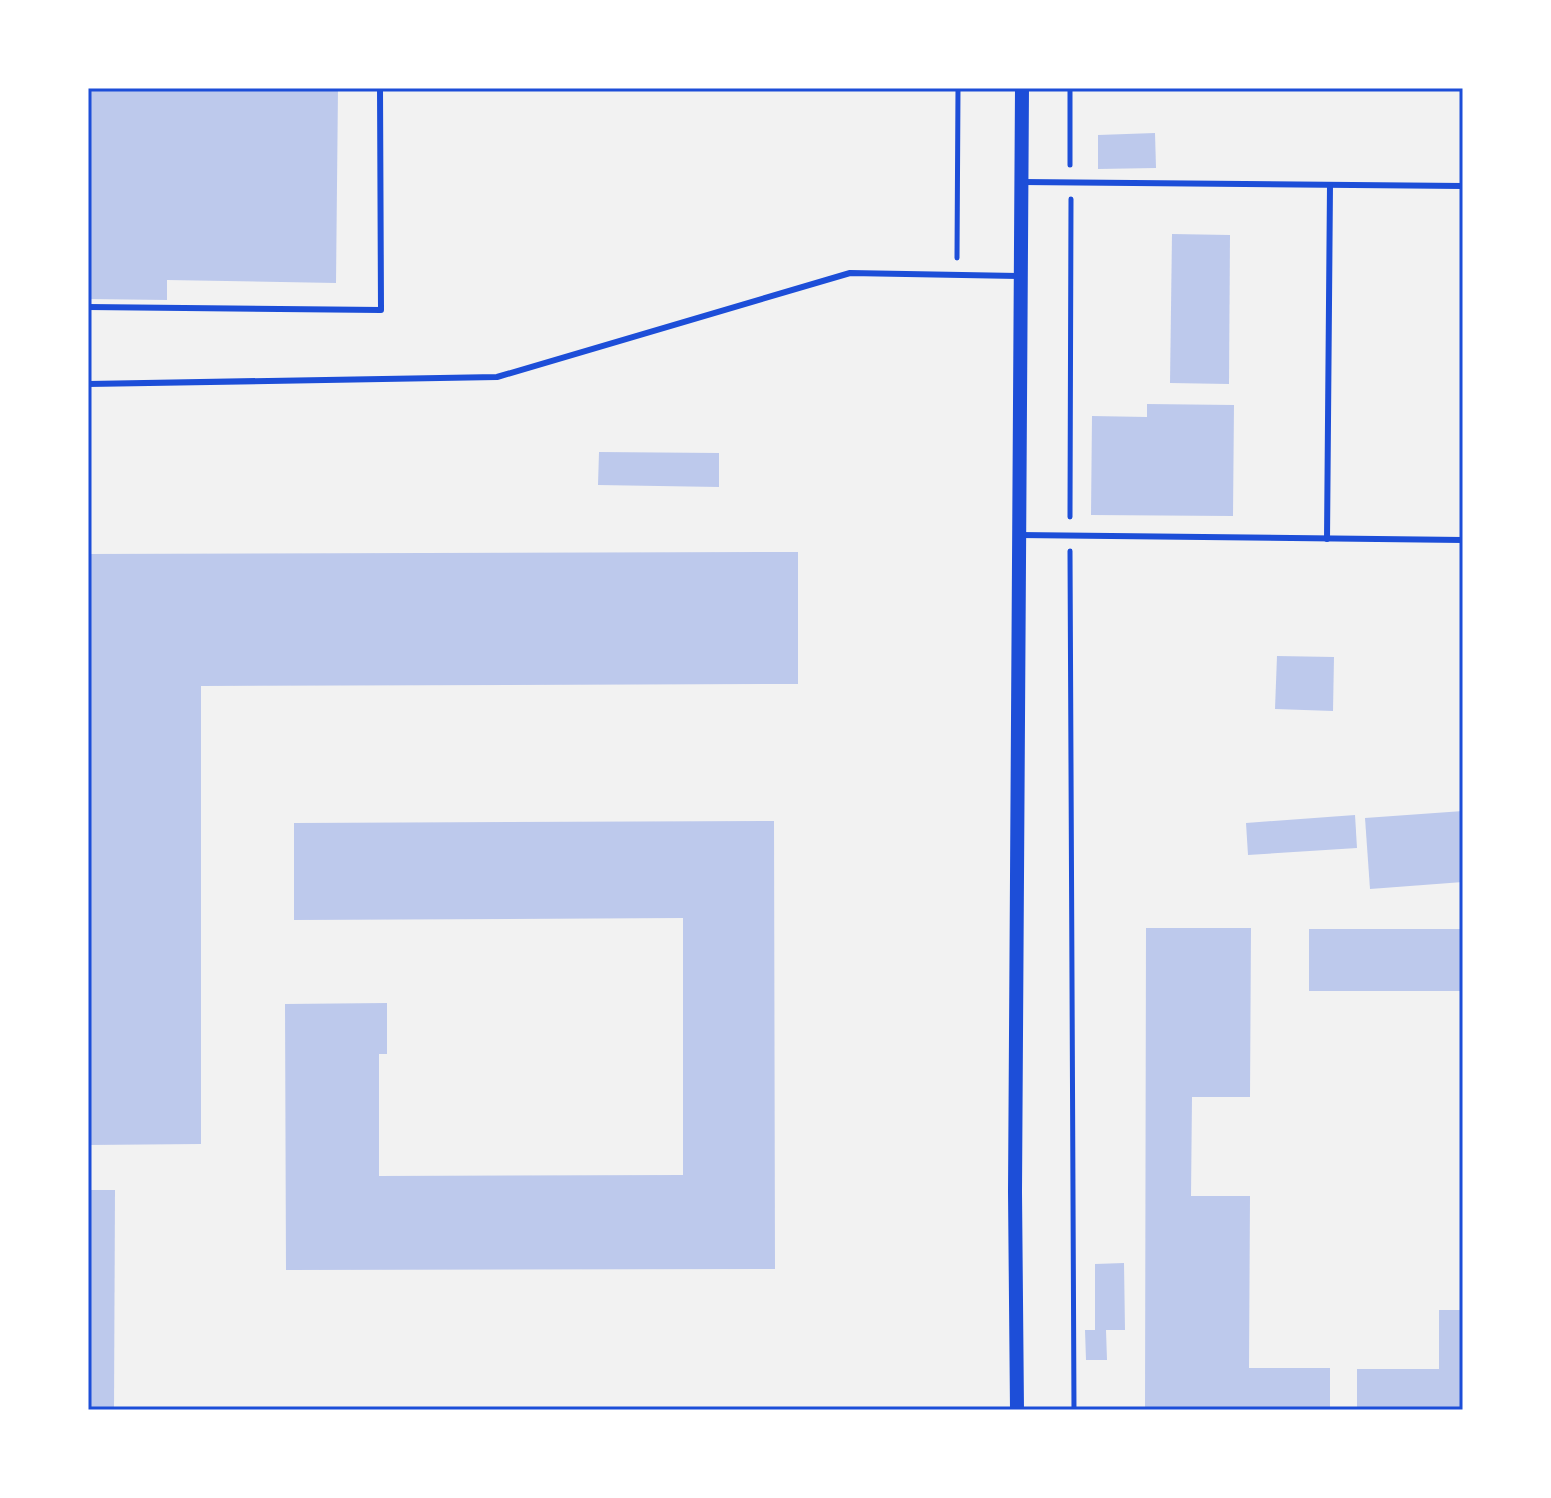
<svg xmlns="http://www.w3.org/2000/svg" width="1551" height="1498" viewBox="0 0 1551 1498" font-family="Arial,sans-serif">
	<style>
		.building { fill: #bdc9ec }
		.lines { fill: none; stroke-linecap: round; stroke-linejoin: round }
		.path { stroke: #1d4ed8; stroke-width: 5 }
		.service { stroke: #1d4ed8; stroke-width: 6 }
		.tertiary { stroke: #1d4ed8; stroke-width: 14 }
		.neatline { fill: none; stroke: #1d4ed8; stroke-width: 3 }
	</style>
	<rect width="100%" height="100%" fill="#f2f2f2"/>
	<!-- building -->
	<g class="building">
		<path d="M88,88H338L336,283L167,280V300L88,299Z"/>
		<path d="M1155,133L1156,168L1098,169V135Z"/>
		<path d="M1172,234L1230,235L1229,384L1170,383Z"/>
		<path d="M1147,404L1234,405L1233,516L1091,515L1092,416L1147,417Z"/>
		<path d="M599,452L719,453V487L598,485Z"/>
		<path d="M798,552V684L201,686V1144L88,1145V554Z"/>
		<path d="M1277,656L1334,657L1333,711L1275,709Z"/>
		<path d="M1463,811V882L1370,889L1365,818Z"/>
		<path d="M1355,815L1357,848L1248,855L1246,823Z"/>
		<path d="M774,821L775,1269L286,1270L285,1004L387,1003V1054H379V1176L683,1175V918L294,920V823Z"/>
		<path d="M1146,928H1251L1250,1097H1192L1191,1196H1250L1249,1368H1330V1410H1145Z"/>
		<rect x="1309" y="929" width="154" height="62"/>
		<path d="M88,1190H115L114,1410H88Z"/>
		<path d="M1124,1263L1125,1330H1106L1107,1360H1086L1085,1330H1095V1264Z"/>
		<path d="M1439,1310H1463V1410H1357V1369H1439Z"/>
	</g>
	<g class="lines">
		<!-- path -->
		<g class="path">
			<path d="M1070,88V165"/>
			<path d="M957,258L958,88"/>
			<path d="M1070,517L1071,199"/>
			<path d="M1070,551L1074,1410"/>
		</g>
		<!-- service -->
		<g class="service">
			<path d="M1022,182L1463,186"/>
			<path d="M88,307L381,310L380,88"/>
			<path d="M88,384L497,377L850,273L1020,276"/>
			<path d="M1019,535L1463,540"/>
			<path d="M1327,539L1330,185"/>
		</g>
		<!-- tertiary -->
		<path class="tertiary" d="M1017,1410L1015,1192L1022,88"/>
	</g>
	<!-- border -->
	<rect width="1551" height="1498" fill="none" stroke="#ffffff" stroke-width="180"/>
	<rect x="90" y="90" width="1371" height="1318" class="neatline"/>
</svg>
